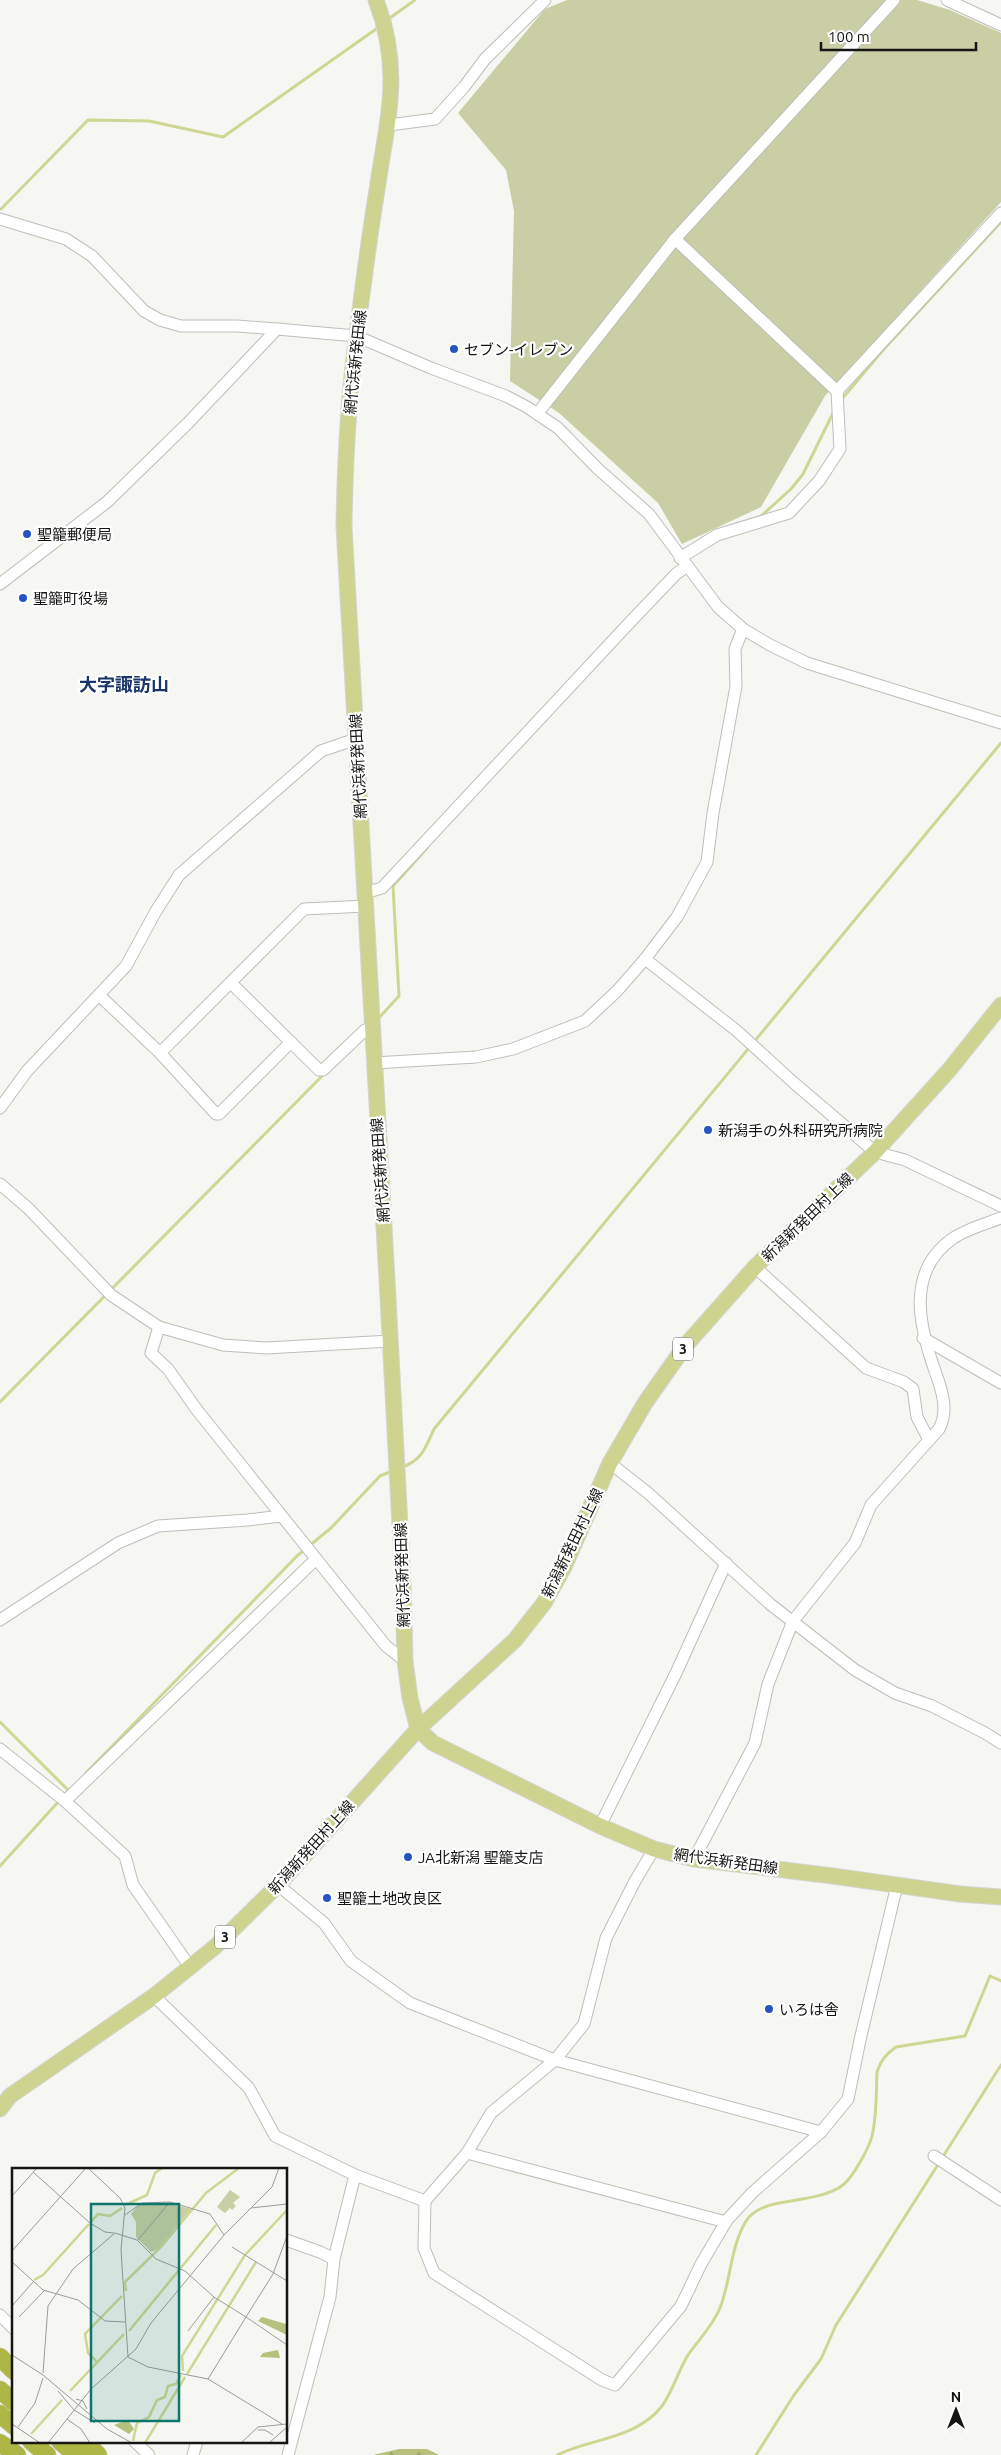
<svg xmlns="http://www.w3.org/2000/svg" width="1001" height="2455" viewBox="0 0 1001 2455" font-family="Ubuntu,'Noto Sans JP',sans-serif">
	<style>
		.forest { fill: url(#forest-firs) }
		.park { fill: #c9cea4 }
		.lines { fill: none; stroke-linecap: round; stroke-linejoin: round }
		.stream { stroke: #cfd693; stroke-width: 3 }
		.minor-casing { stroke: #bebfba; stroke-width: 13 }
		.major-casing { stroke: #d5d5d5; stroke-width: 17 }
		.highway-casing { stroke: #d5d5d5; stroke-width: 19 }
		.minor { stroke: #fff; stroke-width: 11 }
		.major { stroke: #ced48f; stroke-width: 15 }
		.highway { stroke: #aeb745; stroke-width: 18 }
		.poi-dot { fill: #2655c3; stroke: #fff; stroke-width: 2 }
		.labels { text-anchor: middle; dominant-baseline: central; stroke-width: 4.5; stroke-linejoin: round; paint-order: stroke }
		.shield { fill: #fff; stroke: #5b5b5a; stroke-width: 1 }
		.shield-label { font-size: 14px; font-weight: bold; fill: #151514 }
		.poi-label { font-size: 15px; fill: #151514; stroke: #fff; text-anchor: start }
		.street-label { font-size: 15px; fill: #151514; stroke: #fff }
		.quarter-label { font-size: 18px; font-weight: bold; fill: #1b346a; stroke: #fff }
		.inset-river { fill: none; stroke: #cfd693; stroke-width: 2.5 }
		.inset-road { fill: none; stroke: #9c9d99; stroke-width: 1 }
		.view { fill: #0f766e; fill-opacity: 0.15; stroke: #0f766e; stroke-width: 2.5 }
		.inset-edge { fill: none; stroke: #151514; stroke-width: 2.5 }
	</style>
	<defs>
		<pattern id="forest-firs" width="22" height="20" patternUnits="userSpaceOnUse" patternTransform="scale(1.25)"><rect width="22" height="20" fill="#b8c07d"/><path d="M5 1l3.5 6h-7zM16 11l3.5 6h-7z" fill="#9da46b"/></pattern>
	</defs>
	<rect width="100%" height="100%" fill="#f6f7f2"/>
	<!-- forest -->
	<path class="forest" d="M399,2449H427L439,2455H373Z"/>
	<!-- park -->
	<path class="park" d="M567,0H917L950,10L1001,33V202L825,396L761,507L682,544L658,503L559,413L510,381L514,211L506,170L458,113L545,9Z"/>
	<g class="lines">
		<!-- stream -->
		<g class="stream">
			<path d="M387,20L415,0"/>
			<path d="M1,209L88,120L149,121L223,137L379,27"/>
			<path d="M841,400L884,349L1001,222"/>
			<path d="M760,517L791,489L803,474L834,411"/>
			<path d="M377,1020L399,996L393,886L427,848"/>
			<path d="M0,1402L325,1073"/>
			<path d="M403,1467C423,1459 425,1448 434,1429L1001,743"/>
			<path d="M0,1722L69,1791"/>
			<path d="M86,1773L297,1556L331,1528L380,1476L392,1471"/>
			<path d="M0,1866L59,1801"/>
			<path d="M942,2158L1001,2065"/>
			<path d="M557,2455C590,2439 638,2438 662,2406C673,2391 678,2371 688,2355C699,2339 712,2327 720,2308C731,2280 730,2248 746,2221C754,2208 771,2204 785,2202C802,2199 829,2196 843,2185C853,2177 869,2148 872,2136C877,2116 876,2092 877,2072C881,2060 886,2054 896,2047L965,2036L990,1976L1001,1981"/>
			<path d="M756,2455L794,2395L821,2359L836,2325L939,2163"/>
		</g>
		<defs>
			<g id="minor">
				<path d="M947,0L1001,25"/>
				<path d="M389,125L435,119L464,87L485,59L545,0"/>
				<path d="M0,219L66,239L92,256L144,311L160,320L181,326H237L277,329"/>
				<path d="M675,239L837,391L840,449L819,481L789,513L717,535L680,558"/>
				<path d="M837,391L1001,213"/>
				<path d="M537,414L675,239L894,0"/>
				<path d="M0,584L107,502L188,423L277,329L356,336L431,368L506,396L527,407L558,428L598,469L649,514L718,607L743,629L770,645L807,663L1001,723"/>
				<path d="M365,893L382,888L633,619L676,574L687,566"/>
				<path d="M645,959L737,1031L794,1083L875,1152L905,1160L1001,1206"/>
				<path d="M231,983L319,1070H323L365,1030L372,1029"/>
				<path d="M100,996L160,1053L304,909L366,906"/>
				<path d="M160,1053L216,1114H219L291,1042"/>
				<path d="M374,1063L476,1057L513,1049L585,1021L617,991L645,959L677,917L707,862L713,813L736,686L735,649L743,629"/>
				<path d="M0,1108L27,1071L126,966L156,911L179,875L321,751L356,739"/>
				<path d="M0,1184L29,1209L111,1295L159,1327L223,1345L266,1348L390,1341"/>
				<path d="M755,1267L866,1368L904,1382L913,1389L917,1417L929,1440"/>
				<path d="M159,1327L151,1353L168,1369L197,1410L386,1646L405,1661"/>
				<path d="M923,1338L1001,1383"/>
				<path d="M610,1463L648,1493L770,1604L855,1670L895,1693L932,1706L985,1733L1001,1743"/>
				<path d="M0,1620L118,1543L158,1526L248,1520L281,1516"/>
				<path d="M0,1749L65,1801L125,1856L133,1885L190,1967"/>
				<path d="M65,1801L316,1559"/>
				<path d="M600,1826L676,1673L726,1563"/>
				<path d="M654,1849L635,1881L606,1938L584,2024L555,2060L491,2113L467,2153L425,2201L424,2248L434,2273L602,2380L615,2385L681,2306L701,2264L727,2220L752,2193L821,2132L848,2099L860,2040L897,1885"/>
				<path d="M694,1859L755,1743L768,1684L793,1621L855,1543L871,1505L939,1429C949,1411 942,1390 935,1371C919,1326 906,1272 952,1239C966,1229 985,1224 1001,1218"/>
				<path d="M278,1885L324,1923L351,1961L410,2003L555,2060L821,2132"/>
				<path d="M154,1996L249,2088L275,2136L355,2175L425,2201"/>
				<path d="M467,2153L726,2222"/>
				<path d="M934,2156L1001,2200"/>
				<path d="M286,2240L320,2252L334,2259"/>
				<path d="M0,2315L14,2329"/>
				<path d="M134,2441L149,2455"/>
				<path d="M193,2455L197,2441"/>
				<path d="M288,2455L330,2297L334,2259L355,2175"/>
			</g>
			<g id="major">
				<path d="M376,0C403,71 387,120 377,190C369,238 363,286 357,333C348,398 345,462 344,527L387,1279L403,1583L405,1661L410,1698L418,1729L433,1743L600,1826L654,1849L694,1859L833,1876L960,1894L1001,1897"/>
				<path d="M0,2109L10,2096L154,1996L216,1946L278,1885L418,1729L515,1640L544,1603L564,1567L610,1463L645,1403L685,1346L755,1267L875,1152L950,1069L1001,1005"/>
			</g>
			<g id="highway">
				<path d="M0,2357L14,2371"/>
				<path d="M0,2390L14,2402"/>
				<path d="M0,2414L14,2426"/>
				<path d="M31,2441L47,2455"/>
				<path d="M60,2441L76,2455"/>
				<path d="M84,2441L98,2455"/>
				<path d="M0,2443L17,2455"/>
			</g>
		</defs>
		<!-- minor casing -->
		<use href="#minor" class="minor-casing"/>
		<!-- major casing -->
		<use href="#major" class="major-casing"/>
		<!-- highway casing -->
		<use href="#highway" class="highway-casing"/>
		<!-- minor -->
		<use href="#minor" class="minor"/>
		<!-- major -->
		<use href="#major" class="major"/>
		<!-- highway -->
		<use href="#highway" class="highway"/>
	</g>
	<!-- markers -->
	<g class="poi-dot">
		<circle cx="454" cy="349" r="5"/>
		<circle cx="27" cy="534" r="5"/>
		<circle cx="23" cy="598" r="5"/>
		<circle cx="708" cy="1130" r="5"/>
		<circle cx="408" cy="1857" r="5"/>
		<circle cx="327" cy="1898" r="5"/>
		<circle cx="769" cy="2009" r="5"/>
	</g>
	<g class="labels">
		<!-- shield labels -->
		<g class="shield">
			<rect x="673" y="1337.5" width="20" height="23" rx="4"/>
			<rect x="215" y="1925.5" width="20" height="23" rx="4"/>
		</g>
		<g class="shield-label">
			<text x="683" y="1349">3</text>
			<text x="225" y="1937">3</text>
		</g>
		<!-- poi labels -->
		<g class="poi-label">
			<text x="464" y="349">セブン-イレブン</text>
			<text x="37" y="534">聖籠郵便局</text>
			<text x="33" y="598">聖籠町役場</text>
			<text x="718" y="1130">新潟手の外科研究所病院</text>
			<text x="418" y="1857">JA北新潟 聖籠支店</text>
			<text x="337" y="1898">聖籠土地改良区</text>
			<text x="779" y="2009">いろは舎</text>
		</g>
		<!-- street labels -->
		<g class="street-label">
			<text transform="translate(355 362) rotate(-84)">網代浜新発田線</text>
			<text transform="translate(358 766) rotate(-93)">網代浜新発田線</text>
			<text transform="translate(380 1170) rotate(-94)">網代浜新発田線</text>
			<text transform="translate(807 1217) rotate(-44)">新潟新発田村上線</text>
			<text transform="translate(572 1543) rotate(-64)">新潟新発田村上線</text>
			<text transform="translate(402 1575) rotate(-92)">網代浜新発田線</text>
			<text transform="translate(311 1847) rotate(-48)">新潟新発田村上線</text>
			<text transform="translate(726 1861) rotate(8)">網代浜新発田線</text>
		</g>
		<!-- quarter labels -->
		<g class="quarter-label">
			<text x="124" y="684">大字諏訪山</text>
		</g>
	</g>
	<!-- overview -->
	<g transform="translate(12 2168)">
		<rect width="275" height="275" fill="#f6f7f2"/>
		<path d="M250,149L274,156L275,167L246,153ZM266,182L268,190L248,189L251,185ZM116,252L122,261L117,266L102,257Z" fill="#b8c07d"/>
		<path d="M218,22L228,29L221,35L224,38L220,42L218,40L213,45L205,39ZM156,35L179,41L146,81L139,84L124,69V54L119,46L127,36Z" fill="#c9cea4"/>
		<path class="inset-river" d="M113,37L135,27L143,5L150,0M79,54L86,46L98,48L110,40M22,112L31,107L77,56M114,123L113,114L149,79L194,25L227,0M117,163L204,57M85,194L76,185L73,166L110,128M171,203L170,188L233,87L275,42M175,206L244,94M58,223L112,166M19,266L50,232M121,273L125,255L137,249L145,232L153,229L156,218L164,216L169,207M133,275L173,209"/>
		<path class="inset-road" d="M76,0L108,30L113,40L109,82L116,189M21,4L78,55L93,64L102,65M0,28L25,0M239,40L275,36M113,47L130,35L158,34L198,46L212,67M275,68L261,106L234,149L275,177M126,72L158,34M220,79L275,113M0,83L74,0M0,94L31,122L66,132L93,153L113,154M0,138L21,114M7,149L32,123M0,187L31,207L95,261L120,275M116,189L136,199L196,211L270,256M31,205L36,138L61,101L103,65L125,72L144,91L173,103L202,129L176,163M196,211L234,149L202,129M46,223L62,242L83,255M64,231L71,233L75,241M55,251L69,261L78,275M0,256L28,275M6,259L23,235L31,210M246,262H253L261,267M36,275L79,221L124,181L139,155L212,67L260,19L267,0M229,275L246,259L275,256M257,275L275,259"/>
		<path class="view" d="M79,36H167V253H79Z"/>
		<rect width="275" height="275" class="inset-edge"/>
	</g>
	<!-- north arrow -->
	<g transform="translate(956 2410)" stroke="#ffffff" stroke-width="4" paint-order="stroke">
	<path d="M0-4L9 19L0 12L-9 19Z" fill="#151514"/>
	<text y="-8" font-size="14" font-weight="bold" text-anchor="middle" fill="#151514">N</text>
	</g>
	<!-- scale -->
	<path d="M821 42v8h155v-8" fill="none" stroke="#151514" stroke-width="2.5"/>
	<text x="828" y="42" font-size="15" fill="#151514" stroke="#ffffff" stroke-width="4" paint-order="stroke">100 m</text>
</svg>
